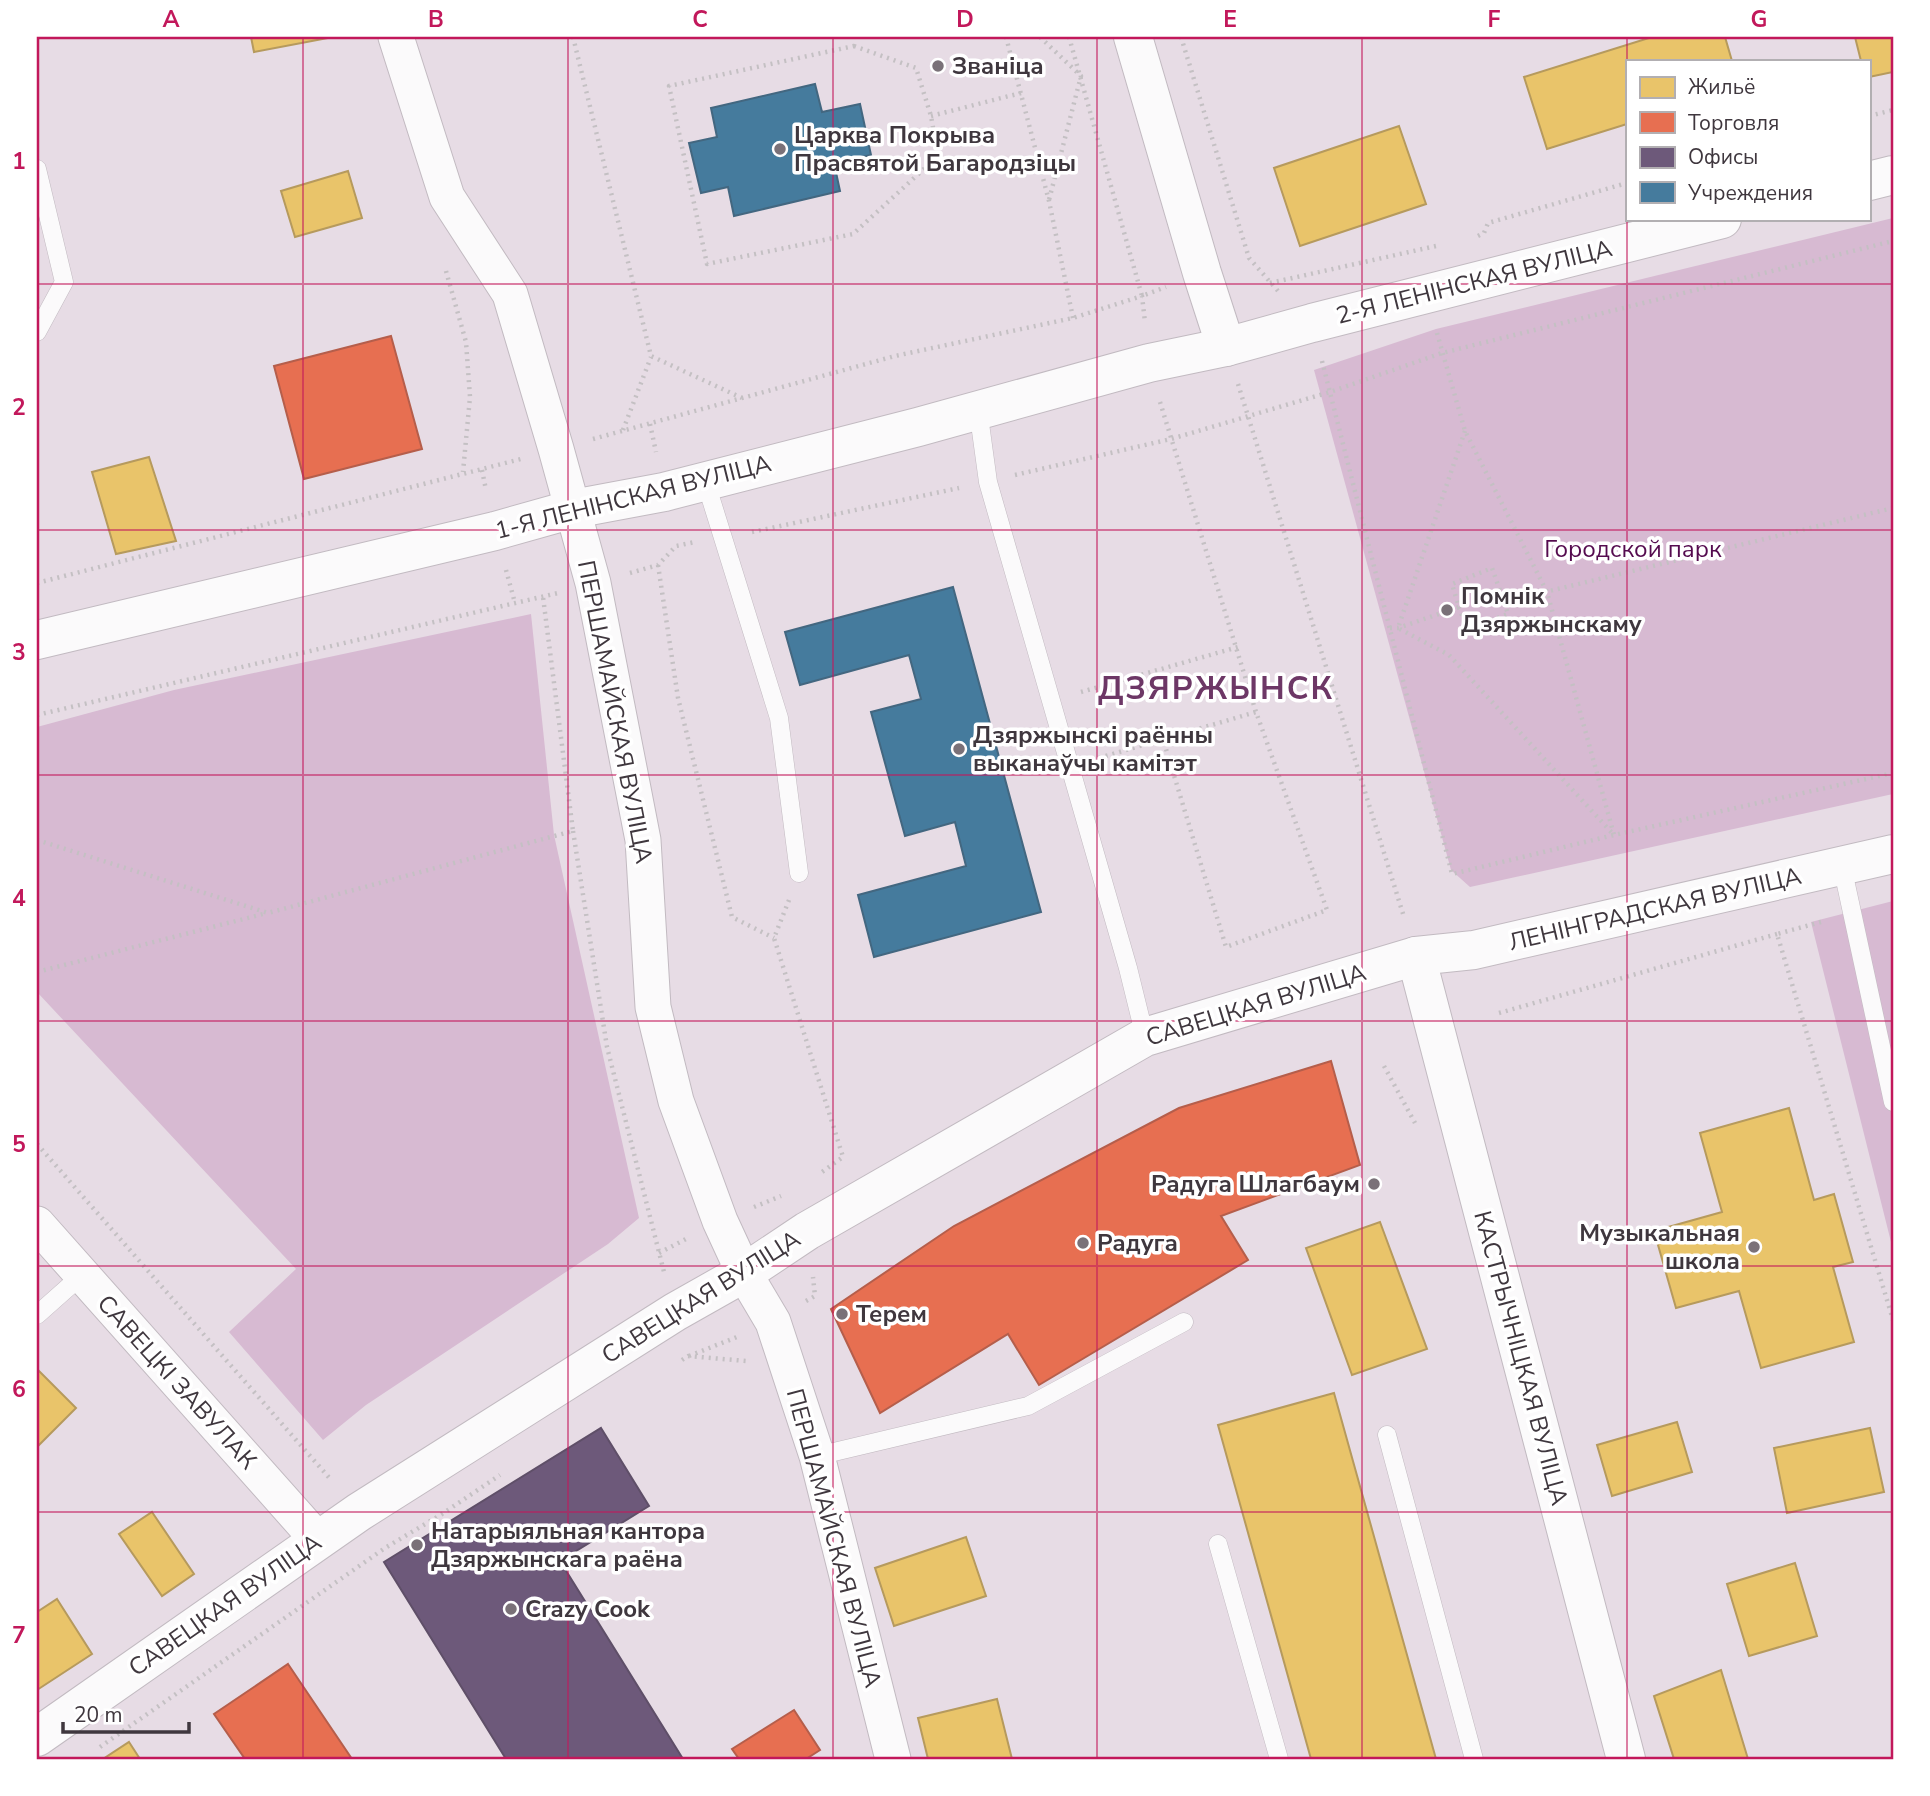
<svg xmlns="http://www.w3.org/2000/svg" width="1930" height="1796" viewBox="0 0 1930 1796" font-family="'Nunito Sans',sans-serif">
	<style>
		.green { fill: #d7bad2 }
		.homes { fill: #e9c46a; stroke: #b69a5d; stroke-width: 2 }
		.shops { fill: #e76f51; stroke: #b55e4b; stroke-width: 2 }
		.offices { fill: #6d597a; stroke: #5f4f68; stroke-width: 2 }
		.public { fill: #457b9d; stroke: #436780; stroke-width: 2 }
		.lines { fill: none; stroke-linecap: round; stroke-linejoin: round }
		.lane-casing { stroke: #c2bac1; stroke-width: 19 }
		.street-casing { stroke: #c2bac1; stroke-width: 37 }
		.secondary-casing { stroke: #c2bac1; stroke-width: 40 }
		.path { stroke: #c4c0c3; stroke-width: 4.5; stroke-dasharray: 2 5; stroke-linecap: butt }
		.lane { stroke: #fbfafb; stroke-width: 18 }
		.street { stroke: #fbfafb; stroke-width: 35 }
		.secondary { stroke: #fbfafb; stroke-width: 38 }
		.grid { fill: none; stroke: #c2185b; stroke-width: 2; stroke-opacity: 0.55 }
		.poi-dot { fill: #7a7178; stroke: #fff; stroke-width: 2.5 }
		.labels { text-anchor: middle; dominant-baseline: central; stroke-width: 7; stroke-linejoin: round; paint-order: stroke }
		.poi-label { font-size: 24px; font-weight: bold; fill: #3f373e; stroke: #fff; text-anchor: start }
		.street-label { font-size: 24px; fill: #3f373e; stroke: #fff }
		.park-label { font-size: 24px; fill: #550b4f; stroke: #fff }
		.district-label { font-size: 32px; font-weight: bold; letter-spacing: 2px; fill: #6d3766; stroke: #fff }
		.neatline { fill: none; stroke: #c2185b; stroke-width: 2.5 }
		.grid-label { font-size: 23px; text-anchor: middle; font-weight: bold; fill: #c2185b }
	</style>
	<rect width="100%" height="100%" fill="#e7dce5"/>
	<!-- green -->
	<g class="green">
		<path d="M1893,218V794L1470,887L1451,870L1314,370L1436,329Z"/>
		<path d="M531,614L554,835L639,1218L608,1244L366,1405L323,1440L229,1332L296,1269L37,992V727L174,690Z"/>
		<path d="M1893,901V1250L1811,922Z"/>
	</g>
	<!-- homes -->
	<g class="homes">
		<path d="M251,37H333L254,52Z"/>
		<path d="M1652,37H1725L1732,61H1627V124L1547,149L1524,77Z"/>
		<path d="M1855,37H1893V72L1869,77V61H1861Z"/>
		<path d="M1399,126L1426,204L1300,246L1274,168Z"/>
		<path d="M348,171L362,218L295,237L281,191Z"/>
		<path d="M149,457L176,541L116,554L92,472Z"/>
		<path d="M1789,1108L1814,1200L1834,1194L1853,1262L1833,1267L1854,1342L1761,1368L1739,1291L1676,1308L1654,1231L1722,1212L1700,1133Z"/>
		<path d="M1380,1222L1427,1349L1352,1375L1306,1248Z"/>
		<path d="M37,1369L76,1408L37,1447Z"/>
		<path d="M1334,1393L1436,1759H1311L1218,1425Z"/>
		<path d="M1677,1422L1692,1472L1612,1496L1597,1445Z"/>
		<path d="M1870,1428L1884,1492L1787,1513L1774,1448Z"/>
		<path d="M152,1512L194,1574L162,1596L119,1534Z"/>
		<path d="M966,1537L986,1596L894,1626L875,1568Z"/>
		<path d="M1795,1563L1817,1636L1749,1656L1727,1584Z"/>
		<path d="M57,1599L92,1654L37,1690V1612Z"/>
		<path d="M1721,1670L1748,1759H1674L1654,1696Z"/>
		<path d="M997,1699L1012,1759H928L918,1718Z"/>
		<path d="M129,1742L140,1759H103Z"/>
	</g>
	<!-- shops -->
	<g class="shops">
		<path d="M391,336L422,449L304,479L274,366Z"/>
		<path d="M1331,1061L1360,1165L1221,1216L1248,1260L1039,1385L1008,1334L880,1413L831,1309L954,1226L1179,1108Z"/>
		<path d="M288,1664L352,1759H245L214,1714Z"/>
		<path d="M794,1710L820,1750L806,1759H739L732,1749Z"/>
	</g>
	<!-- offices -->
	<path class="offices" d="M601,1428L649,1506L560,1561L683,1759H506L384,1562Z"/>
	<!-- public -->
	<g class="public">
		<path d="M815,84L822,112L860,104L871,155L834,163L840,191L734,216L728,187L701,193L689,143L717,137L711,108Z"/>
		<path d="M953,587L1041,912L874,957L858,895L966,866L955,822L905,836L871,712L921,699L909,655L800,685L785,632Z"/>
	</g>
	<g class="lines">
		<defs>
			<g id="lane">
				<path d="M37,169L64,282L37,332"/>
				<path d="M978,409L988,482L1128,968L1145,1037"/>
				<path d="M705,480L779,718L799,873"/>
				<path d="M1842,866L1893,1102"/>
				<path d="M37,1315L82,1275"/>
				<path d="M1387,1435L1474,1759"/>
				<path d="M817,1456L1028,1406L1184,1322"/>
				<path d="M1218,1544L1279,1759"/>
			</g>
			<g id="street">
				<path d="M396,37L447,197L510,294L556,449L593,583L643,840L653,1007L676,1101L720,1221L744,1273L773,1322L817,1456L893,1759"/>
				<path d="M37,1224L318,1540"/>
			</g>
			<g id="secondary">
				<path d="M1133,37L1202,273L1226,347"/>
				<path d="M1869,181L1893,175"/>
				<path d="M37,640L495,531L573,509L664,492L918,427L1149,363L1226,347L1312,323L1722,219"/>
				<path d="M1416,956L1626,1759"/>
				<path d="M37,1737L359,1512L675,1312L744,1273L807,1231L1145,1037L1416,956L1474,950L1893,854"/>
			</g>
		</defs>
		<!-- lane casing -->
		<use href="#lane" class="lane-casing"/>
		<!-- street casing -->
		<use href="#street" class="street-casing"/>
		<!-- secondary casing -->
		<use href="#secondary" class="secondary-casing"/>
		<!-- path -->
		<g class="path">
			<path d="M573,37L651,356L742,398"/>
			<path d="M1006,37L1049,201L1073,318"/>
			<path d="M1040,37L1081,76L1049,200"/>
			<path d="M1069,37L1142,296L1166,287"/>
			<path d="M1181,37L1249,258L1278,291"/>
			<path d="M854,46L916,68L931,116L938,156L853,234L707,264L669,86Z"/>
			<path d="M931,116L1021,93"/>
			<path d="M1869,116L1893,110"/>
			<path d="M1478,236L1484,233L1488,223L1627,183"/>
			<path d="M446,271L466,342L470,397L463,472"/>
			<path d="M1270,283L1436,246"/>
			<path d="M1437,333L1465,431L1547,592L1614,835"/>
			<path d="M1322,361L1452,874L1614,835L1893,773"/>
			<path d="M1238,384L1404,917"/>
			<path d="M1160,402L1256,712L1327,910L1226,947L1163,739"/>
			<path d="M650,424L656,452"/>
			<path d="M623,430L651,357"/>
			<path d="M1465,431L1398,628L1449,655L1613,834"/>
			<path d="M593,439L895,356L1073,318L1142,296L1145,322"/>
			<path d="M482,470L486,490"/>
			<path d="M1015,475L1171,439L1330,392L1442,353L1893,241"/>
			<path d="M752,532L959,488"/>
			<path d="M658,565L678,698L732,917L774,938"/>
			<path d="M506,570L515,603"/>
			<path d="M630,573L658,565L676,546L695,542"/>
			<path d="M37,583L521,459"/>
			<path d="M1459,607L1467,629L1508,614L1504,602"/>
			<path d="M1390,628H1398L1459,607L1452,584L1492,568L1504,602L1893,508"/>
			<path d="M1081,692L1238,647"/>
			<path d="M37,715L558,593"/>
			<path d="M1099,758L1256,712"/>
			<path d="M573,831L607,1047L664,1272"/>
			<path d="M37,840L268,913L573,831L543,597"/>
			<path d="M789,900L774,938L843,1157L822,1172"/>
			<path d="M1821,922L1777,934L1893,1320"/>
			<path d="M37,972L267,913"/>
			<path d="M1499,1013L1777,934"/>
			<path d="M1384,1066L1415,1123"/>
			<path d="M37,1144L332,1481"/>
			<path d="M754,1207L781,1196"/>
			<path d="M659,1253L686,1239"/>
			<path d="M806,1301L815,1296L813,1277"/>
			<path d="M689,1356L737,1337"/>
			<path d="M682,1360L688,1356L746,1361"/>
			<path d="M100,1747L385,1548L442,1514L500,1475"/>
		</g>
		<!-- lane -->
		<use href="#lane" class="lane"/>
		<!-- street -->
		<use href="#street" class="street"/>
		<!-- secondary -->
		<use href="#secondary" class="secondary"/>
	</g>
	<!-- grid -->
	<path class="grid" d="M303,37V1759M568,37V1759M833,37V1759M1097,37V1759M1362,37V1759M1627,37V1759M37,284H1893M37,530H1893M37,775H1893M37,1021H1893M37,1266H1893M37,1512H1893"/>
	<!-- markers -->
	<g class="poi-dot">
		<circle cx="938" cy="66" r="7"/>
		<circle cx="780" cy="149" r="7"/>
		<circle cx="1447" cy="610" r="7"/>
		<circle cx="959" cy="749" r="7"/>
		<circle cx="1374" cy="1184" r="7"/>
		<circle cx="1083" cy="1243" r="7"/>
		<circle cx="1754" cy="1247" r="7"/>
		<circle cx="842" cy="1314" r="7"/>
		<circle cx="417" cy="1545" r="7"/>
		<circle cx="511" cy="1609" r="7"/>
	</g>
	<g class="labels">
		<!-- poi labels -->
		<g class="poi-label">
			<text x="952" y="66">Званіца</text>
			<text x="794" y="135">Царква Покрыва<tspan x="794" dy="28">Прасвятой Багародзіцы</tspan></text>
			<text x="1461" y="596">Помнік<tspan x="1461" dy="28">Дзяржынскаму</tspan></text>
			<text x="973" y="735">Дзяржынскі раённы<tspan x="973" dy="28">выканаўчы камітэт</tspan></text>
			<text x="1360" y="1184" text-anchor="end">Радуга Шлагбаум</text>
			<text x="1740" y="1233" text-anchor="end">Музыкальная<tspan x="1740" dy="28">школа</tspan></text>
			<text x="1097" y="1243">Радуга</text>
			<text x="856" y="1314">Терем</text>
			<text x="431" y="1531">Натарыяльная кантора<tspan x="431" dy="28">Дзяржынскага раёна</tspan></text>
			<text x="525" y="1609">Crazy Cook</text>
		</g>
		<!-- street labels -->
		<g class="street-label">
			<text transform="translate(1474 282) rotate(-14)">2-Я ЛЕНІНСКАЯ ВУЛІЦА</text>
			<text transform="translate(633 497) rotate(-14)">1-Я ЛЕНІНСКАЯ ВУЛІЦА</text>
			<text transform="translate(615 712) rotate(79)">ПЕРШАМАЙСКАЯ ВУЛІЦА</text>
			<text transform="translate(1655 909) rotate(-13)">ЛЕНІНГРАДСКАЯ ВУЛІЦА</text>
			<text transform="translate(1256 1005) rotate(-17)">САВЕЦКАЯ ВУЛІЦА</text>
			<text transform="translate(701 1297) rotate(-32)">САВЕЦКАЯ ВУЛІЦА</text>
			<text transform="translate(1521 1358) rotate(75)">КАСТРЫЧНІЦКАЯ ВУЛІЦА</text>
			<text transform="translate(177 1382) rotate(48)">САВЕЦКІ ЗАВУЛАК</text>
			<text transform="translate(834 1538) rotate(75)">ПЕРШАМАЙСКАЯ ВУЛІЦА</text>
			<text transform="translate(225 1605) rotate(-35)">САВЕЦКАЯ ВУЛІЦА</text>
		</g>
		<!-- park labels -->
		<g class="park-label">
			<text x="1633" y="549">Городской парк</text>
		</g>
		<!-- district labels -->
		<g class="district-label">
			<text x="1216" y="688">ДЗЯРЖЫНСК</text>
		</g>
	</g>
	<!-- border -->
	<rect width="1930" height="1796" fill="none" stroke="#ffffff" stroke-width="77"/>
	<!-- legend -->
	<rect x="1626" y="60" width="245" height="161" fill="#ffffff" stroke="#b2afb2" stroke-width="2"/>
	<rect x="1640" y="77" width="35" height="21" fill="#e9c46a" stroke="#b2afb2" stroke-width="2"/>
	<text x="1688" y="94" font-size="21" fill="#3f373e">Жильё</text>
	<rect x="1640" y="112" width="35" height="21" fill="#e76f51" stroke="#b2afb2" stroke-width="2"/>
	<text x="1688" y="130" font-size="21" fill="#3f373e">Торговля</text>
	<rect x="1640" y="147" width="35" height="21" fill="#6d597a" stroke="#b2afb2" stroke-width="2"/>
	<text x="1688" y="164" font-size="21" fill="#3f373e">Офисы</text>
	<rect x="1640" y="182" width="35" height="21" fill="#457b9d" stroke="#b2afb2" stroke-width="2"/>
	<text x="1688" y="200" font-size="21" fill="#3f373e">Учреждения</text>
	<!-- scale -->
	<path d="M63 1722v10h126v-10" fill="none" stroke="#3f373e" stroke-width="3.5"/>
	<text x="74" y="1722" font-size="21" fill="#3f373e" stroke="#ffffff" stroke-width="5" paint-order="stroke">20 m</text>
	<rect x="38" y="38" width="1854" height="1720" class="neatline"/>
	<g class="grid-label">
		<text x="171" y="27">A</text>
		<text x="436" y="27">B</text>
		<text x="700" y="27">C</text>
		<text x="965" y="27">D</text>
		<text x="1230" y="27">E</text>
		<text x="1494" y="27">F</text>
		<text x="1759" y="27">G</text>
		<text x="19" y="169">1</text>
		<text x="19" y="415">2</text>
		<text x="19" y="660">3</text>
		<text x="19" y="906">4</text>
		<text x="19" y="1152">5</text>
		<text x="19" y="1397">6</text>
		<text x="19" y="1643">7</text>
	</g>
</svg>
